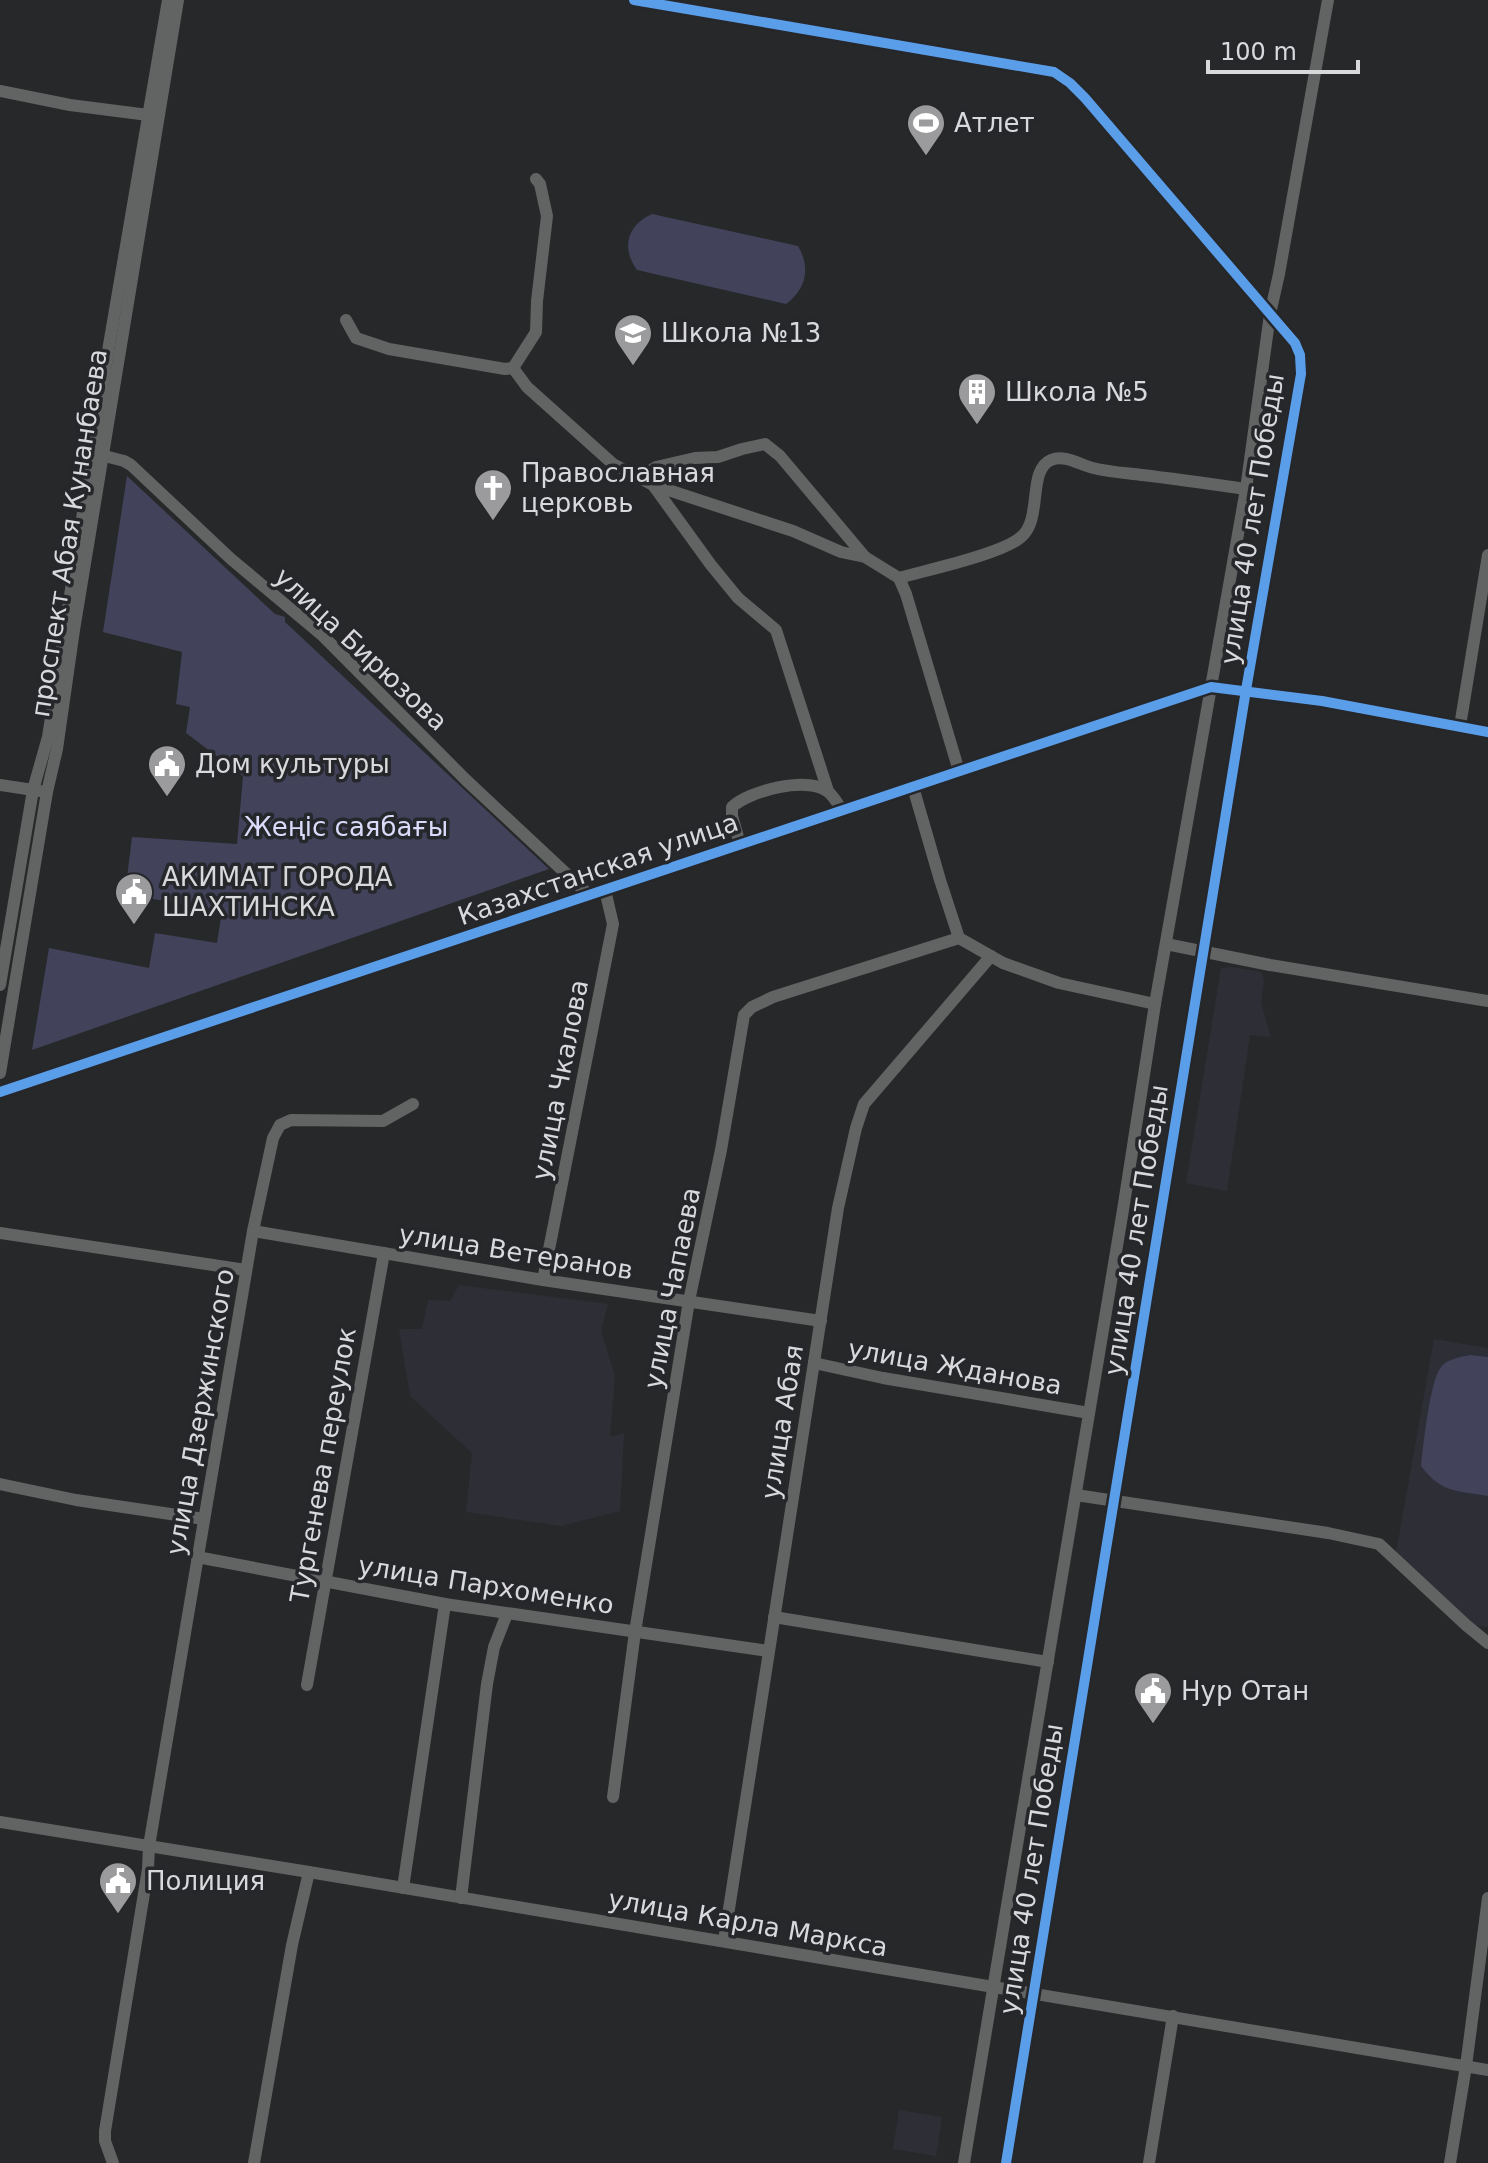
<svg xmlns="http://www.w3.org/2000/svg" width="1488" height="2163" viewBox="0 0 1488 2163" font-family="'DejaVu Sans',sans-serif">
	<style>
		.built { fill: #2e2e37 }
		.green { fill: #42425b }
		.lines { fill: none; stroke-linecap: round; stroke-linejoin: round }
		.minor { stroke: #626363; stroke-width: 12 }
		.cycleway-casing { stroke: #26272a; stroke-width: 15 }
		.cycleway { stroke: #5a9eea; stroke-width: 10 }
		.labels { text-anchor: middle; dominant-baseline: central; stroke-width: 7; stroke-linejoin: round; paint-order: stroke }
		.poi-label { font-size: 26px; fill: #d9d9db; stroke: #26272a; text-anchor: start }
		.street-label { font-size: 26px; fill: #d9d9db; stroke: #26272a }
		.park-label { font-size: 26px; fill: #dadbfb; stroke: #26272a }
	</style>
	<rect width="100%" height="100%" fill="#272829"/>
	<!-- built -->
	<g class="built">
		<path d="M1231,967L1262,972L1264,982L1261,1003L1271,1037L1250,1035L1227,1191L1186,1183L1221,968Z"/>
		<path d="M459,1285L608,1304L601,1331L615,1376L610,1437L624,1433L620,1511L561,1526L466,1512L472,1453L410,1396L399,1329H422L428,1300L450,1301Z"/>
		<path d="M1434,1339L1488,1348V1627L1475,1625L1396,1553Z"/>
		<path d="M899,2110L942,2117L936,2156L893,2149Z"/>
	</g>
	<!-- green -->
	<g class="green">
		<path d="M652,214L798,246C811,268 806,289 786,304L637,270C621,248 627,225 652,214Z"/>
		<path d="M127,476L275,614L285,617V622L549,869L32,1050L49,948L149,968L155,933L217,943L222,911L125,894L132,837L237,844L243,776L186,733L190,707L176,704L182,652L103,632Z"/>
		<path d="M1470,1355L1488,1357V1496C1456,1490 1443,1494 1421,1466C1423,1447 1430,1380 1441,1367C1447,1359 1461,1357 1470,1355Z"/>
	</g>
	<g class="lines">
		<!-- minor -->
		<g class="minor">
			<path d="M634,0L1054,72L1070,83L1085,98L1295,343L1300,355L1301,374L1246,690L1006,2163"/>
			<path d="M0,91L70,105L156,116"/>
			<path d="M346,320L356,338L389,349L505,369L513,368L527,387L613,464L653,485L793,531L841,552L865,557L899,578L906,594L959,771"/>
			<path d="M513,368L536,332L537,301L547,216L540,184L536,179"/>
			<path d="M97,454L124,461L131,465L231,559L323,636L466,780L589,895"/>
			<path d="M638,478L656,467L695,458L718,457L742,449L765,444L780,456L865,557"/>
			<path d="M653,485L711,565L738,598L776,630L828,791"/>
			<path d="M899,578C927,570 1002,554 1021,537C1043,519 1027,470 1051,460C1065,454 1080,465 1093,468C1109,472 1126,473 1142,475C1176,479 1211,484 1246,489"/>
			<path d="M1460,726L1488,555"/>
			<path d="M0,785L40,791"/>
			<path d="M913,787L940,880L959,938L1003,963L1059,983L1155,1004"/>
			<path d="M740,844L732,816V807C749,791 806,776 827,791C833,795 838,804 842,810"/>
			<path d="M1166,944L1270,965L1488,1001"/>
			<path d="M0,985L33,790L48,737L109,345L168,0"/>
			<path d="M0,1073L47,792L57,749L74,630L178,0"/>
			<path d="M0,1092L1211,687L1322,701L1488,732"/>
			<path d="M253,1231L543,1280L821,1321"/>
			<path d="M0,1233L246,1270"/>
			<path d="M543,1280L613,924L605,890"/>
			<path d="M814,1363L883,1378L1089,1413"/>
			<path d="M0,1484L76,1500L204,1519"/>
			<path d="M1076,1495L1328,1533L1379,1544L1466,1625L1488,1643"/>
			<path d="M197,1557L445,1604L768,1651"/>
			<path d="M774,1617L1048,1662"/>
			<path d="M307,1685L384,1253"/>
			<path d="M613,1797L635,1632L689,1301L721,1150L744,1015L752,1007L773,997L959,938"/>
			<path d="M0,1822L309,1872L1488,2070"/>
			<path d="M403,1888L445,1604"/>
			<path d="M461,1898L487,1684L494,1647L507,1614"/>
			<path d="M724,1941L838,1208L856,1128L864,1104L991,956"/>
			<path d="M113,2163L105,2141V2131L148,1869L149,1846L253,1231L273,1138L280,1125L291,1120L383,1121L413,1104"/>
			<path d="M254,2163L292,1945L309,1872"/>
			<path d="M964,2163L1123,1210L1155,1004L1246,489L1270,314L1279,274L1328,0"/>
			<path d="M1149,2163L1173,2016"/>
			<path d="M1450,2163L1466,2066L1488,1898"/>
		</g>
		<defs>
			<g id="cycleway">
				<path d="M634,0L1054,72L1070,83L1085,98L1295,343L1300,355L1301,374L1246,690L1006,2163"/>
				<path d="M0,1092L1211,687L1322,701L1488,732"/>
			</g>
		</defs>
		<!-- cycleway casing -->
		<use href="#cycleway" class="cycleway-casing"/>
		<!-- cycleway -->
		<use href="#cycleway" class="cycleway"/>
	</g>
	<!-- icons -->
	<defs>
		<symbol id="stadium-pin" viewBox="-11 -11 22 30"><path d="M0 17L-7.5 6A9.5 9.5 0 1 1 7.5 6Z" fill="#9b9b9d" stroke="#26272a"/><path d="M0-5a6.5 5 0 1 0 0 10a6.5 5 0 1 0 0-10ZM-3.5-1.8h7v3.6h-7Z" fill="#fff"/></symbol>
		<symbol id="school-pin" viewBox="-11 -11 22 30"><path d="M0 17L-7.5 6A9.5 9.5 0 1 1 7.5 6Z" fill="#9b9b9d" stroke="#26272a"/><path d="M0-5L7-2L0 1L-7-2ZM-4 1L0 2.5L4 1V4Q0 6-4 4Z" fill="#fff"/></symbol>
		<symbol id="building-pin" viewBox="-11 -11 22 30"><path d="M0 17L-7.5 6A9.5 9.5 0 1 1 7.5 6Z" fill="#9b9b9d" stroke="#26272a"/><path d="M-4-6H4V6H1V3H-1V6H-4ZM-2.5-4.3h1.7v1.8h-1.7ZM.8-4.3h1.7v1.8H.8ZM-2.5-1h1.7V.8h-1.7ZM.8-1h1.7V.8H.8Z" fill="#fff"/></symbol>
		<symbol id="church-pin" viewBox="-11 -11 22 30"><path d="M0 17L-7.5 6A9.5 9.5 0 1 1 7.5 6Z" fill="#9b9b9d" stroke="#26272a"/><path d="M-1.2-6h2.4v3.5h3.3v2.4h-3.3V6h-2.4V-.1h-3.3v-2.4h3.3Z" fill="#fff"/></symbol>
		<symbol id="civic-pin" viewBox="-11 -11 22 30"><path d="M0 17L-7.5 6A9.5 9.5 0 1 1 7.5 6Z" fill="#9b9b9d" stroke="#26272a"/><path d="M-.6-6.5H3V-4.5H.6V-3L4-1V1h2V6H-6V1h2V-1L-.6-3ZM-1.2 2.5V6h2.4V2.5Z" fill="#fff"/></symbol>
	</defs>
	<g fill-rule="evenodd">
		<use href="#stadium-pin" x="904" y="101" width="44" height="60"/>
		<use href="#school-pin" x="611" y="311" width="44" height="60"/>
		<use href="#building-pin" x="955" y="370" width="44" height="60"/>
		<use href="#church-pin" x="471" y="466" width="44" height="60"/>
		<use href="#civic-pin" x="145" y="742" width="44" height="60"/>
		<use href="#civic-pin" x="112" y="870" width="44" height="60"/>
		<use href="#civic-pin" x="1131" y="1669" width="44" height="60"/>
		<use href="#civic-pin" x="96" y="1859" width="44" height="60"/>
	</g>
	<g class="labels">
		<!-- poi labels -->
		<g class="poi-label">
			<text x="954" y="123">Атлет</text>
			<text x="661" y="333">Школа №13</text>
			<text x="1005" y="392">Школа №5</text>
			<text x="521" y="473">Православная<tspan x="521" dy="30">церковь</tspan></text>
			<text x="195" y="764">Дом культуры</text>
			<text x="162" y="877">АКИМАТ ГОРОДА<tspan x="162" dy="30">ШАХТИНСКА</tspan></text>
			<text x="1181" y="1691">Нур Отан</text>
			<text x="146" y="1881">Полиция</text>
		</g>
		<!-- street labels -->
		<g class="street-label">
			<text transform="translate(1252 519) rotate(-81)">улица 40 лет Победы</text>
			<text transform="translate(69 533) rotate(-81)">проспект Абая Кунанбаева</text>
			<text transform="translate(361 649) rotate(43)">улица Бирюзова</text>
			<text transform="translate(598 869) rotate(-19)">Казахстанская улица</text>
			<text transform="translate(560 1080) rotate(-79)">улица Чкалова</text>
			<text transform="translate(1136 1230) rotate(-81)">улица 40 лет Победы</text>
			<text transform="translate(516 1252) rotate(9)">улица Ветеранов</text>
			<text transform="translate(672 1288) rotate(-79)">улица Чапаева</text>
			<text transform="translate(955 1367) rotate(10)">улица Жданова</text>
			<text transform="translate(200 1412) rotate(-80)">улица Дзержинского</text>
			<text transform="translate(782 1422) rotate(-81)">улица Абая</text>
			<text transform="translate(323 1465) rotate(-80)">Тургенева переулок</text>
			<text transform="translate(486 1585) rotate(9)">улица Пархоменко</text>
			<text transform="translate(1031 1869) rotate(-81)">улица 40 лет Победы</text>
			<text transform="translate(748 1923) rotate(10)">улица Карла Маркса</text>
		</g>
		<!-- park labels -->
		<g class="park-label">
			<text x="346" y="827">Жеңіс саябағы</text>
		</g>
	</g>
	<!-- scale -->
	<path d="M1208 60v12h150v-12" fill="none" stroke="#d9d9db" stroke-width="4"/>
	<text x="1220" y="60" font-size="24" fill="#d9d9db" stroke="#26272a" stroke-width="6" paint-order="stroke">100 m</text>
</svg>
